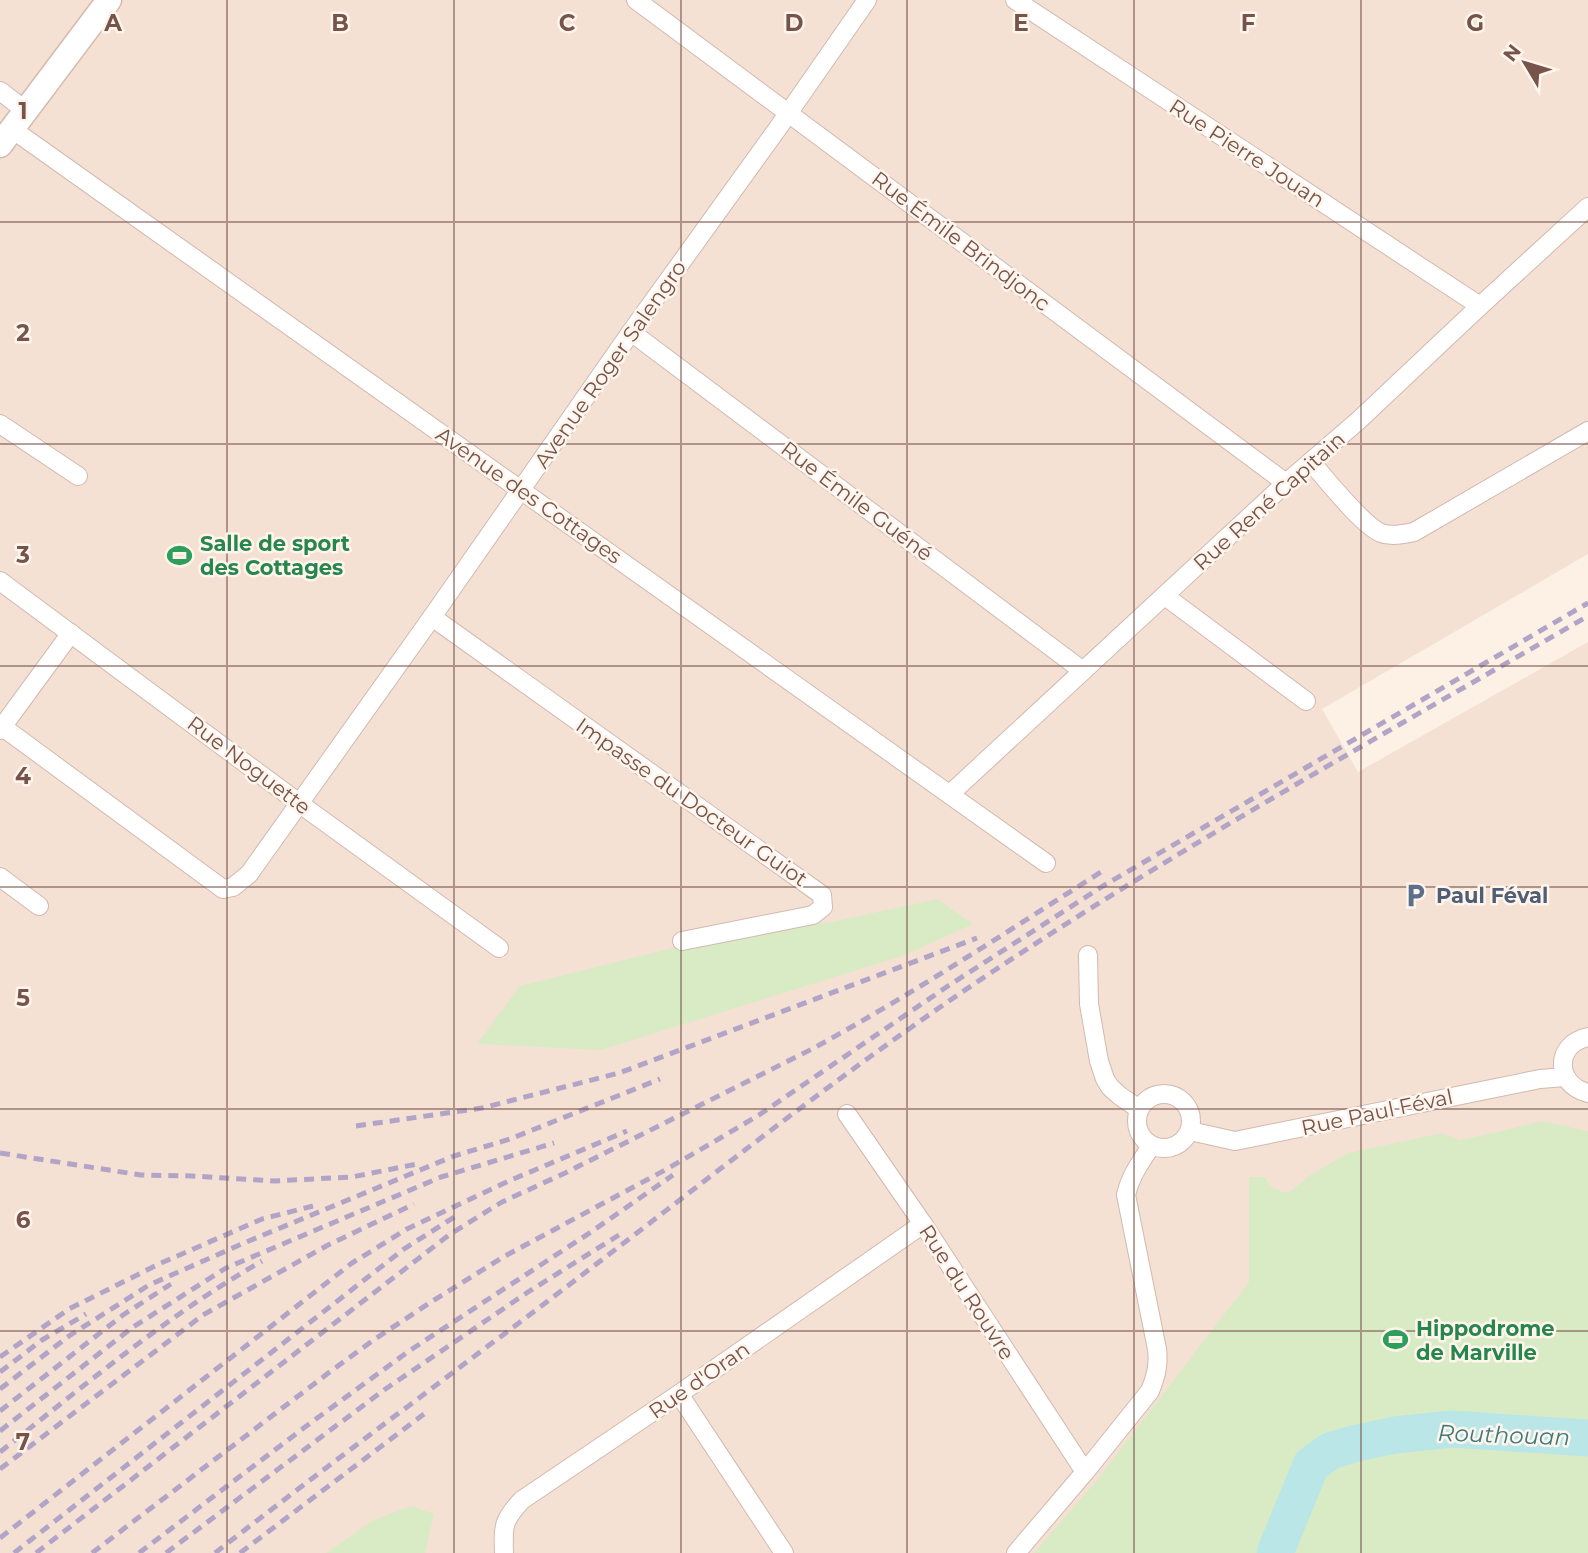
<svg xmlns="http://www.w3.org/2000/svg" width="1588" height="1553" viewBox="0 0 1588 1553" font-family="Montserrat,sans-serif">
	<style>
		.residential { fill: #f4e1d4 }
		.green { fill: #d9ebc4 }
		.lines { fill: none; stroke-linecap: round; stroke-linejoin: round }
		.river { stroke: #bae6e7; stroke-width: 37 }
		.street-casing { stroke: #d1b9ae; stroke-width: 20 }
		.secondary-casing { stroke: #d4b8ac; stroke-width: 27 }
		.street { stroke: #fff; stroke-width: 18 }
		.secondary { stroke: #fff; stroke-width: 24 }
		.rail { stroke: #b2a4c7; stroke-width: 5; stroke-dasharray: 10 7; stroke-linecap: butt }
		.grid { fill: none; stroke: #76544a; stroke-width: 2; stroke-opacity: 0.55 }
		.labels { text-anchor: middle; dominant-baseline: central; stroke-width: 5; stroke-linejoin: round; paint-order: stroke }
		.street-label { font-size: 21px; fill: #76544a; stroke: #fff5ed }
		.leisure-label { font-size: 21px; font-weight: bold; fill: #27864d; stroke: #fff5ed; text-anchor: start }
		.service-label { font-size: 21px; font-weight: bold; fill: #4e5e75; stroke: #fff5ed; text-anchor: start }
		.water-label { font-size: 23px; font-style: italic; fill: #3d7a7c; stroke: #fff5ed }
		.grid-label { font-size: 23px; text-anchor: middle; font-weight: bold; fill: #76544a; stroke: #fff5ed; stroke-width: 5; stroke-linejoin: round; paint-order: stroke }
	</style>
	<rect width="100%" height="100%" fill="#fdf1e6"/>
	<!-- residential -->
	<path class="residential" d="M0,0H1588V554L1322,709L1358,772L1588,642V1553H0Z"/>
	<!-- green -->
	<g class="green">
		<path d="M937,899L973,924L905,955L601,1050L477,1044L520,986L680,946L832,922Z"/>
		<path d="M1541,1121L1588,1131V1553H1034L1097,1480L1249,1282V1177H1265L1270,1186L1285,1193L1291,1191L1309,1176L1348,1153L1442,1133L1460,1140L1502,1131Z"/>
		<path d="M411,1506L434,1514L425,1553H326L374,1520Z"/>
	</g>
	<g class="lines">
		<!-- river -->
		<path class="river" d="M1275,1553L1311,1465L1330,1451L1357,1443L1395,1435L1451,1429L1588,1438"/>
		<defs>
			<g id="street">
				<path d="M636,0L1286,483"/>
				<path d="M1015,0L1480,306"/>
				<path d="M0,91L26,111"/>
				<path d="M12,129L1046,863"/>
				<path d="M631,332L1083,671"/>
				<path d="M0,424L78,476"/>
				<path d="M1311,462C1326,479 1362,525 1381,533C1391,537 1404,534 1414,532L1588,431"/>
				<path d="M0,581L307,809L499,948"/>
				<path d="M1165,596L1306,701"/>
				<path d="M432,617L822,895L823,907L813,915L682,941"/>
				<path d="M0,725L223,889L233,887L249,874L432,617L631,332L778,128L867,0"/>
				<path d="M0,730L71,633"/>
				<path d="M950,794L1286,483L1359,420L1480,306L1588,207"/>
				<path d="M0,877L39,906"/>
				<path d="M1088,955L1089,1004L1099,1061L1105,1079L1110,1087L1120,1096L1139,1109"/>
				<path d="M1588,1037C1554,1044 1555,1085 1588,1093"/>
				<circle cx="1164" cy="1121" r="27"/>
				<path d="M847,1114L923,1224L1085,1472"/>
				<path d="M1190,1131L1235,1141L1540,1079L1565,1077"/>
				<path d="M679,1394L784,1553"/>
				<path d="M504,1553C503,1526 503,1520 522,1500L679,1394L923,1224"/>
				<path d="M1016,1553L1085,1472L1150,1391C1156,1376 1159,1365 1157,1349L1126,1195C1130,1176 1141,1162 1151,1146"/>
			</g>
			<path id="secondary" d="M0,145L109,0"/>
		</defs>
		<!-- street casing -->
		<use href="#street" class="street-casing"/>
		<!-- secondary casing -->
		<use href="#secondary" class="secondary-casing"/>
		<!-- street -->
		<use href="#street" class="street"/>
		<!-- secondary -->
		<use href="#secondary" class="secondary"/>
		<!-- rail -->
		<g class="rail">
			<path d="M356,1126L482,1108L619,1073L977,938"/>
			<path d="M0,1153L141,1175L192,1176L275,1181L352,1177L417,1164"/>
			<path d="M0,1357L69,1309L159,1264L262,1219L313,1206"/>
			<path d="M0,1372L42,1340L86,1314"/>
			<path d="M0,1389L69,1336L149,1285L244,1243L454,1156L510,1139L660,1079"/>
			<path d="M0,1411L123,1315L171,1284"/>
			<path d="M0,1431L133,1327L226,1268L441,1177L554,1143"/>
			<path d="M0,1452C85,1385 168,1315 262,1261"/>
			<path d="M0,1469L203,1315L328,1245L414,1204"/>
			<path d="M0,1538L352,1263L407,1229L511,1180L627,1131"/>
			<path d="M14,1553L404,1249L456,1216"/>
			<path d="M36,1553L449,1235L502,1202L565,1173L812,1049C911,995 1005,933 1101,872"/>
			<path d="M92,1553L331,1371L375,1339L431,1302L505,1256L667,1169L722,1137L759,1115L948,986L1103,886L1588,603"/>
			<path d="M139,1553L305,1427L409,1351L591,1232L673,1175"/>
			<path d="M166,1553L384,1390L528,1292L619,1235"/>
			<path d="M215,1553C336,1459 460,1368 582,1275C717,1172 850,1066 992,972C1185,844 1388,732 1588,616"/>
			<path d="M240,1553L424,1414"/>
		</g>
	</g>
	<!-- grid -->
	<path class="grid" d="M227,0V1553M454,0V1553M681,0V1553M907,0V1553M1134,0V1553M1361,0V1553M0,222H1588M0,444H1588M0,666H1588M0,887H1588M0,1109H1588M0,1331H1588"/>
	<!-- icons -->
	<defs>
		<symbol id="stadium-bare" viewBox="-9 -9 18 18"><path d="M0-5a6.5 5 0 1 0 0 10a6.5 5 0 1 0 0-10ZM-3.5-1.8h7v3.6h-7Z" fill="#2e9e5b" stroke="#fff5ed" stroke-width="2.5" paint-order="stroke"/></symbol>
		<symbol id="parking-bare" viewBox="-9 -9 18 18"><path d="M-3.5-5.5H1a3.5 3.5 0 0 1 0 7H-1V5.5H-3.5ZM-1-3.4V-.6H.8a1.4 1.4 0 0 0 0-2.8Z" fill="#5c6f8a" stroke="#fff5ed" stroke-width="2.5" paint-order="stroke"/></symbol>
	</defs>
	<g fill-rule="evenodd">
		<use href="#stadium-bare" x="162" y="538" width="35" height="35"/>
		<use href="#parking-bare" x="1398" y="878" width="35" height="35"/>
		<use href="#stadium-bare" x="1378" y="1322" width="35" height="35"/>
	</g>
	<g class="labels">
		<!-- street labels -->
		<g class="street-label">
			<text transform="translate(1247 153) rotate(33)">Rue Pierre Jouan</text>
			<text transform="translate(961 241) rotate(37)">Rue Émile Brindjonc</text>
			<text transform="translate(610 364) rotate(-55)">Avenue Roger Salengro</text>
			<text transform="translate(529 495) rotate(35)">Avenue des Cottages</text>
			<text transform="translate(857 501) rotate(37)">Rue Émile Guéné</text>
			<text transform="translate(1269 501) rotate(-42)">Rue René Capitain</text>
			<text transform="translate(249 765) rotate(37)">Rue Noguette</text>
			<text transform="translate(692 802) rotate(35)">Impasse du Docteur Guiot</text>
			<text transform="translate(1377 1112) rotate(-12)">Rue Paul Féval</text>
			<text transform="translate(967 1292) rotate(57)">Rue du Rouvre</text>
			<text transform="translate(699 1380) rotate(-35)">Rue d'Oran</text>
		</g>
		<!-- leisure labels -->
		<g class="leisure-label">
			<text x="200" y="543">Salle de sport<tspan x="200" dy="24">des Cottages</tspan></text>
			<text x="1416" y="1328">Hippodrome<tspan x="1416" dy="24">de Marville</tspan></text>
		</g>
		<!-- service labels -->
		<g class="service-label">
			<text x="1436" y="895">Paul Féval</text>
		</g>
		<!-- water labels -->
		<g class="water-label">
			<text transform="translate(1504 1435) rotate(2)">Routhouan</text>
		</g>
	</g>
	<g class="grid-label">
		<text x="113" y="31">A</text>
		<text x="340" y="31">B</text>
		<text x="567" y="31">C</text>
		<text x="794" y="31">D</text>
		<text x="1021" y="31">E</text>
		<text x="1248" y="31">F</text>
		<text x="1475" y="31">G</text>
		<text x="23" y="119">1</text>
		<text x="23" y="341">2</text>
		<text x="23" y="563">3</text>
		<text x="23" y="784">4</text>
		<text x="23" y="1006">5</text>
		<text x="23" y="1228">6</text>
		<text x="23" y="1450">7</text>
	</g>
	<!-- north arrow -->
	<g transform="translate(1525 63) rotate(308)" stroke="#fff5ed" stroke-width="5" paint-order="stroke">
	<path d="M0-5L12 26L0 18L-12 26Z" fill="#76544a"/>
	<text y="-10" font-size="19" font-weight="bold" text-anchor="middle" fill="#76544a">N</text>
	</g>
</svg>
